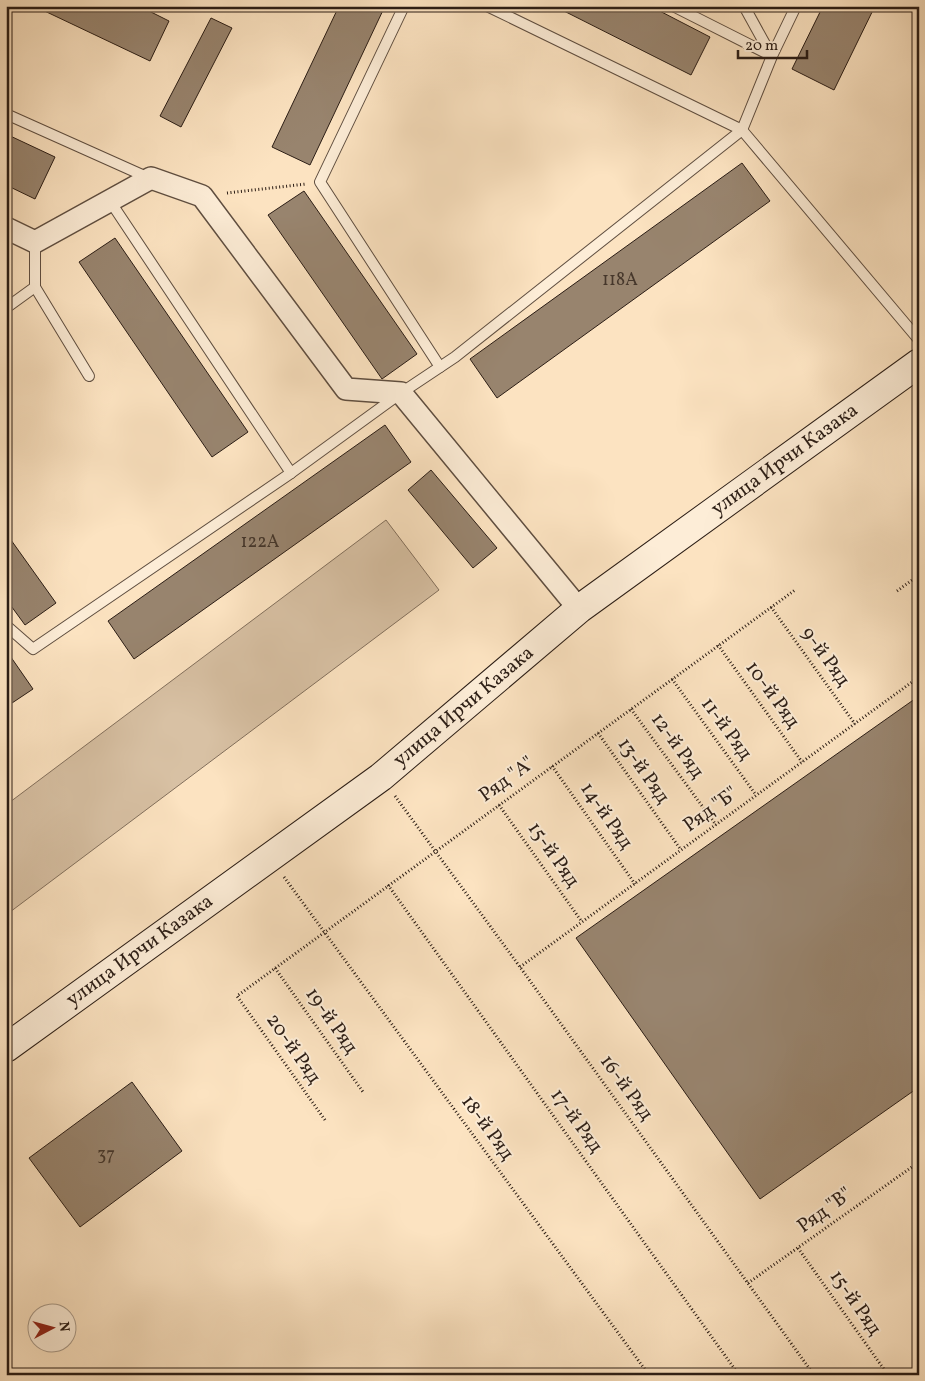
<svg xmlns="http://www.w3.org/2000/svg" width="925" height="1381" viewBox="0 0 925 1381" font-family="Vollkorn,serif">
	<style>
		.green { fill: #d8c1a4; stroke: #826f5c }
		.building { fill: #98846e; stroke: #2b1d15 }
		.lines { fill: none; stroke-linecap: round; stroke-linejoin: round }
		.lane-casing { stroke: #5f4e40; stroke-width: 12 }
		.street-casing { stroke: #5f4e40; stroke-width: 24 }
		.secondary-casing { stroke: #2b1d15; stroke-width: 30 }
		.path { stroke: #2b1d15; stroke-width: 3; stroke-dasharray: 1 2.5; stroke-linecap: butt }
		.lane { stroke: #fdedd7; stroke-width: 10 }
		.street { stroke: #fdedd7; stroke-width: 21 }
		.secondary { stroke: #fdedd7; stroke-width: 28 }
		.labels { text-anchor: middle; dominant-baseline: central; stroke-width: 4; stroke-linejoin: round; paint-order: stroke }
		.number-label { font-size: 18px; fill: #46372b }
		.street-label { font-size: 20px; fill: #2b1d15; stroke: #fdedd7 }
	</style>
	<rect width="100%" height="100%" fill="#fce3c1"/>
	<filter id="stains"><feTurbulence type="fractalNoise" baseFrequency=".004" numOctaves="4"/><feColorMatrix values="0 0 0 0 .2 0 0 0 0 .09 0 0 0 0 .02 0 0 0 .5 -.17"/></filter>
	<radialGradient id="worn" r=".72"><stop offset=".6" stop-color="#630" stop-opacity="0"/><stop offset="1" stop-color="#630" stop-opacity=".3"/></radialGradient>
	<!-- green -->
	<path class="green" d="M386,520L439,590L6,915V805Z"/>
	<!-- building -->
	<g class="building">
		<path d="M34,6H139L169,21L150,61Z"/>
		<path d="M339,6H385L310,165L272,147Z"/>
		<path d="M554,6H650L710,37L691,75Z"/>
		<path d="M823,6H875L834,90L792,69Z"/>
		<path d="M211,18L232,28L181,127L160,116Z"/>
		<path d="M6,134L55,157L35,199L6,185Z"/>
		<path d="M742,163L770,201L497,398L470,359Z"/>
		<path d="M304,191L417,354L382,379L268,215Z"/>
		<path d="M115,238L248,432L212,457L79,262Z"/>
		<path d="M385,425L411,462L134,659L108,621Z"/>
		<path d="M431,470L497,548L473,568L408,490Z"/>
		<path d="M6,533L56,603L25,625L6,599Z"/>
		<path d="M6,650L33,689L6,707Z"/>
		<path d="M919,696V1087L760,1199L576,938Z"/>
		<path d="M132,1082L182,1151L80,1227L29,1158Z"/>
	</g>
	<g class="lines">
		<defs>
			<g id="lane">
				<path d="M404,6L320,182L440,367"/>
				<path d="M487,6L742,130L919,340"/>
				<path d="M744,6L771,55"/>
				<path d="M772,56L796,6"/>
				<path d="M6,114L149,178"/>
				<path d="M110,201L291,473"/>
				<path d="M35,287L89,376"/>
				<path d="M6,308L35,287V242"/>
				<path d="M6,630L9,628L33,649L291,473L401,393L455,357L742,130L772,56L673,6"/>
			</g>
			<path id="street" d="M6,228L35,242L151,178L202,196L346,389L401,393L579,609"/>
			<path id="secondary" d="M6,1048L381,777L579,609L919,363"/>
		</defs>
		<!-- lane casing -->
		<use href="#lane" class="lane-casing"/>
		<!-- street casing -->
		<use href="#street" class="street-casing"/>
		<!-- secondary casing -->
		<use href="#secondary" class="secondary-casing"/>
		<!-- path -->
		<g class="path">
			<path d="M227,193L306,184"/>
			<path d="M897,591L919,575"/>
			<path d="M771,607L855,724"/>
			<path d="M718,645L802,762"/>
			<path d="M672,679L756,795"/>
			<path d="M631,709L716,825"/>
			<path d="M598,733L681,850"/>
			<path d="M552,766L635,884"/>
			<path d="M395,796L520,967L814,1375"/>
			<path d="M499,805L582,922"/>
			<path d="M284,877L649,1375"/>
			<path d="M388,885L739,1375"/>
			<path d="M520,967L919,677"/>
			<path d="M275,968L363,1092"/>
			<path d="M325,1120L237,996L795,590"/>
			<path d="M798,1248L888,1375"/>
			<path d="M748,1283L919,1162"/>
		</g>
		<!-- lane -->
		<use href="#lane" class="lane"/>
		<!-- street -->
		<use href="#street" class="street"/>
		<!-- secondary -->
		<use href="#secondary" class="secondary"/>
	</g>
	<g class="labels">
		<!-- number labels -->
		<g class="number-label">
			<text x="620" y="280">118А</text>
			<text x="260" y="542">122А</text>
			<text x="106" y="1155">37</text>
		</g>
		<!-- street labels -->
		<g class="street-label">
			<text transform="translate(785 460) rotate(-36)">улица Ирчи Казака</text>
			<text transform="translate(825 657) rotate(54)">9-й Ряд</text>
			<text transform="translate(772 695) rotate(54)">10-й Ряд</text>
			<text transform="translate(464 707) rotate(-40)">улица Ирчи Казака</text>
			<text transform="translate(726 729) rotate(54)">11-й Ряд</text>
			<text transform="translate(677 746) rotate(54)">12-й Ряд</text>
			<text transform="translate(643 771) rotate(55)">13-й Ряд</text>
			<text transform="translate(507 780) rotate(-36)">Ряд "А"</text>
			<text transform="translate(711 810) rotate(-36)">Ряд "Б"</text>
			<text transform="translate(606 816) rotate(55)">14-й Ряд</text>
			<text transform="translate(553 855) rotate(55)">15-й Ряд</text>
			<text transform="translate(140 951) rotate(-36)">улица Ирчи Казака</text>
			<text transform="translate(331 1021) rotate(55)">19-й Ряд</text>
			<text transform="translate(293 1049) rotate(55)">20-й Ряд</text>
			<text transform="translate(626 1088) rotate(54)">16-й Ряд</text>
			<text transform="translate(576 1121) rotate(54)">17-й Ряд</text>
			<text transform="translate(487 1128) rotate(54)">18-й Ряд</text>
			<text transform="translate(825 1211) rotate(-36)">Ряд "В"</text>
			<text transform="translate(855 1303) rotate(55)">15-й Ряд</text>
		</g>
	</g>
	<!-- margin -->
	<rect width="925" height="1381" fill="none" stroke="#fce3c1" stroke-width="25"/>
	<rect x="8" y="8" width="910" height="1366" fill="none" stroke="#2b1d15" stroke-width="2.5"/>
	<rect x="12" y="12" width="900" height="1356" fill="none" stroke="#2b1d15"/>
	<!-- north arrow -->
	<g transform="translate(52 1328) rotate(84)"><circle r="24" fill="#fdedd7" stroke="#a99a89"/>
	<path d="M0-4L9 19L0 12L-9 19Z" fill="#8f2418"/>
	<text y="-8" font-size="14" font-weight="bold" text-anchor="middle" fill="#2b1d15">N</text>
	</g>
	<!-- scale -->
	<path d="M738 50v8h69v-8" fill="none" stroke="#2b1d15" stroke-width="2.5"/>
	<text x="745" y="50" font-size="15" fill="#2b1d15" stroke="#fdedd7" stroke-width="4" paint-order="stroke">20 m</text>
	<rect width="100%" height="100%" filter="url(#stains)"/>
	<rect width="100%" height="100%" fill="url(#worn)"/>
</svg>
